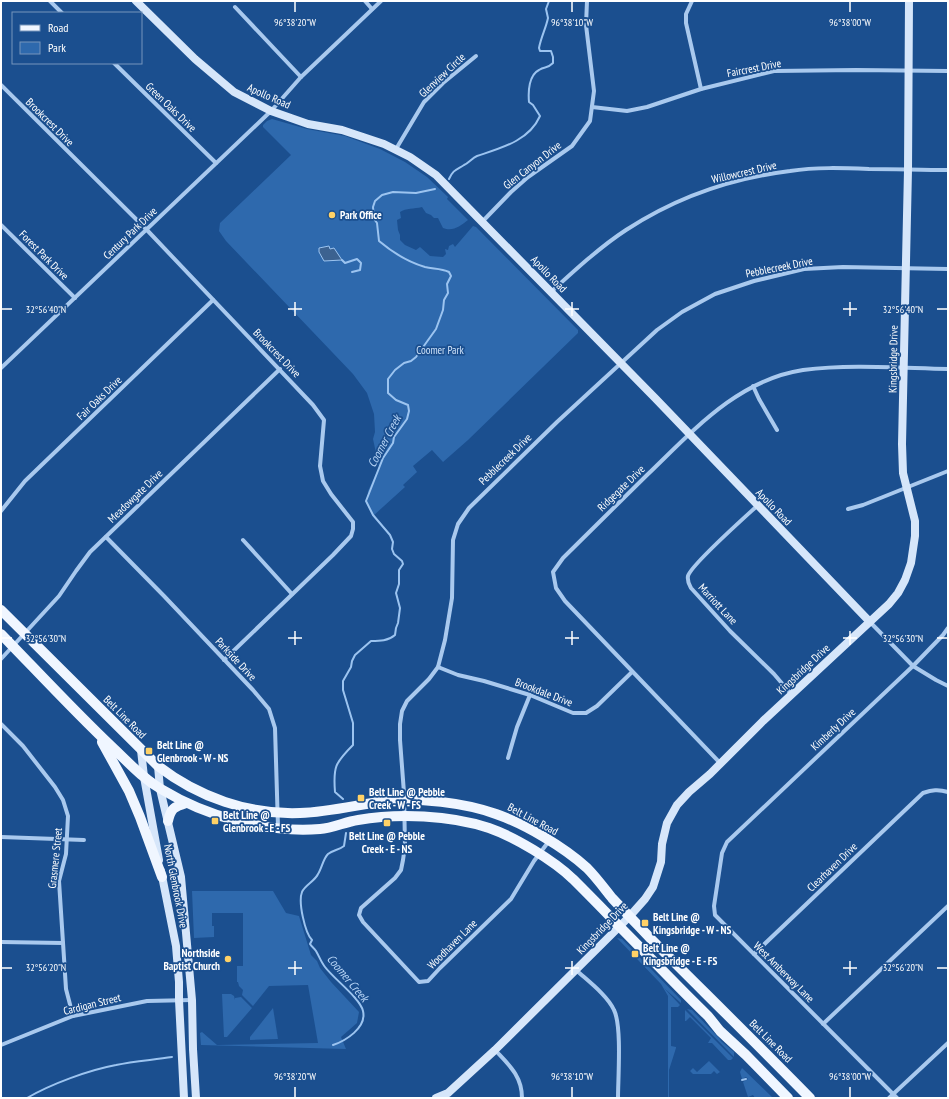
<svg xmlns="http://www.w3.org/2000/svg" width="949" height="1099" viewBox="0 0 949 1099" font-family="'PT Sans Narrow',sans-serif">
	<style>
		.green { fill: #2e69ad }
		.water { fill: #3c6290; stroke: #9cc4f0 }
		.lines { fill: none; stroke-linecap: round; stroke-linejoin: round }
		.stream { stroke: #9cc4f0; stroke-width: 2 }
		.street { stroke: #a9c9ee; stroke-width: 4 }
		.secondary { stroke: #d6e6fa; stroke-width: 8 }
		.primary { stroke: #f0f6ff; stroke-width: 10 }
		.ticks { fill: none; stroke: #fff; stroke-width: 1.5 }
		.poi-dot { fill: #ffd166; stroke: #1b4f8f; stroke-width: 1.5 }
		.labels { text-anchor: middle; dominant-baseline: central; stroke-width: 3.5; stroke-linejoin: round; paint-order: stroke }
		.street-label { font-size: 11px; fill: #fff; stroke: #1b4f8f }
		.poi-label { font-size: 11px; font-weight: bold; fill: #fff; stroke: #1b4f8f; text-anchor: start }
		.park-label { font-size: 11px; fill: #cfe3fa; stroke: #1b4f8f }
		.water-label { font-size: 12px; font-style: italic; fill: #b5d3f5; stroke: #1b4f8f }
		.ticks-label { font-size: 10px; text-anchor: middle; fill: #fff; stroke: #1b4f8f; stroke-width: 3.5; stroke-linejoin: round; paint-order: stroke }
	</style>
	<rect width="100%" height="100%" fill="#1b4f8f"/>
	<!-- green -->
	<g class="green">
		<path d="M272,119L307,129L345,136L380,149L405,162L427,177L448,197L447,199L468,220C460,226 453,232 443,228L438,218H434L431,215L426,213L422,207C414,209 406,208 400,212L401,218L397,220L398,230L400,235V240L405,245L416,250L420,247L430,256L443,257L446,254L445,249L448,250L449,246L453,244L455,247L473,226L476,227L578,330V333L468,440L443,462L432,450L413,466L417,472L403,485L405,487L373,516L367,501L368,491L379,467L373,439L375,432L374,414L367,393L353,374L226,241L219,231L220,223L291,155L263,127V125L267,121Z"/>
		<path d="M192,891H273L286,913L299,916L311,955L317,961L320,968L331,982L359,1012L357,1023L341,1037L346,1049L201,1045L200,1033L202,1032L217,1045L318,1043L308,985L269,986L253,1006L242,995L243,990L239,986L238,982H237V966H243V913H212V926H214V937L194,938Z"/>
		<path d="M617,938L622,939L681,1000V1003L664,988L680,1005L678,1007H671V1046L676,1047V1048L669,1070V1098H668V996L661,984Z"/>
		<path d="M222,994H231L234,996L235,1000V998L241,997L252,1008L227,1037H224Z"/>
		<path d="M273,1008L278,1039L250,1040V1037Z"/>
		<path d="M687,1009L692,1010L720,1039L721,1041L734,1052V1057Z"/>
		<path d="M685,1010L733,1058L731,1060H728L712,1043H708L711,1038L690,1017L686,1021H685Z"/>
		<path d="M709,1061L720,1072L717,1074L714,1071L711,1074H693L690,1071L693,1068L697,1072Z"/>
		<path d="M742,1068L772,1097L773,1098H755L753,1095L748,1097L743,1082L748,1079L746,1077L742,1079L740,1072Z"/>
	</g>
	<!-- water -->
	<path class="water" d="M329,246L330,249L334,248L342,260L324,261L319,252V248Z"/>
	<g class="lines">
		<!-- stream -->
		<g class="stream">
			<path d="M449,179C453,170 456,170 464,165C469,163 472,158 477,156C501,148 529,141 540,116L533,105L529,102C528,91 529,75 539,70C545,66 547,69 553,63V57L551,51H540L539,48C541,37 546,28 548,18L546,9L549,1"/>
			<path d="M342,260L345,263L357,259L361,263L360,270L352,272"/>
			<path d="M343,799L335,792C333,767 335,763 353,745V723L343,690V681L351,667L352,661L355,655L371,641C380,641 388,641 395,635L396,628L398,623L400,608L396,593L399,584V570L403,564L402,561L394,554L392,549L393,542L390,535L373,515L366,501L383,458L393,443L394,437L407,419L409,411L408,405L396,400L388,393V379L395,370L404,363L411,361L416,357L436,329L443,310L444,300L448,293L447,284L451,276L449,272C441,268 433,269 425,267C408,262 392,252 379,241L377,223L374,219L373,207L375,201L382,195L393,192L416,193L435,189"/>
			<path d="M333,1045C345,1041 367,1028 363,1011C360,998 334,979 325,967C321,962 319,956 316,951C314,948 312,947 310,944L312,940C305,933 298,902 302,892C305,885 315,881 318,874C322,868 323,859 328,854C333,850 339,850 344,846L346,833"/>
			<path d="M742,1080L746,1079"/>
			<path d="M27,1098C51,1084 89,1070 116,1065C134,1061 153,1060 172,1057"/>
		</g>
		<!-- street -->
		<g class="street">
			<path d="M50,1L62,13"/>
			<path d="M365,1L372,9"/>
			<path d="M692,1L686,14V23L701,89"/>
			<path d="M235,7L301,77"/>
			<path d="M114,63L216,163"/>
			<path d="M1,85L146,229L313,405L324,420L320,466L323,481L331,494L353,522V529L351,536L333,555L224,660"/>
			<path d="M592,107L627,111L647,107L701,89L774,71L856,70L948,71"/>
			<path d="M396,149L424,102L443,83L476,56"/>
			<path d="M482,222L511,192L528,177L572,146L590,121L594,91L586,25L587,1"/>
			<path d="M1,225L75,298"/>
			<path d="M551,292C574,271 600,247 626,230C675,198 732,178 790,171C816,167 843,168 869,169C895,169 922,170 948,170"/>
			<path d="M1,368L271,111L301,77L381,1"/>
			<path d="M753,386L759,399L777,430"/>
			<path d="M757,506C745,517 691,565 688,576C687,581 689,584 691,588L730,631L774,674L791,694"/>
			<path d="M848,509L863,505L948,471"/>
			<path d="M1,511L25,481L213,300"/>
			<path d="M106,537L164,596L253,690L269,709L275,728L278,827"/>
			<path d="M243,540L292,594"/>
			<path d="M870,622L913,666L936,680L948,686"/>
			<path d="M1,659L59,596L76,571L90,552L280,369"/>
			<path d="M438,667L458,675L484,681L530,695L573,713H586L597,706L632,672"/>
			<path d="M1,724L23,746L55,787L63,800L68,816L66,854L59,881L66,989L73,1016"/>
			<path d="M508,758L517,727L530,695"/>
			<path d="M720,763L565,601L556,588L553,572L563,558C591,530 619,503 647,475C692,432 737,380 803,370C850,364 900,368 948,369"/>
			<path d="M1,837L84,840"/>
			<path d="M549,841L534,861L511,899L440,968L428,981L419,982L363,922L359,915L361,908L395,878L401,870L403,860L405,846L404,793L400,740V724L402,711L407,701L429,679L438,667L445,640L452,598L453,540L458,524L469,508L557,422L657,330L682,312L715,294L754,281L804,269L843,267L948,269"/>
			<path d="M1,942L63,943"/>
			<path d="M754,954L923,793C932,790 938,789 948,792"/>
			<path d="M576,970C588,981 607,995 614,1010C622,1026 618,1078 618,1098"/>
			<path d="M823,1024L948,906"/>
			<path d="M1,1045L73,1016L147,1001L192,1000"/>
			<path d="M495,1050C509,1065 522,1076 522,1098"/>
			<path d="M889,1098L948,1043"/>
			<path d="M897,1098L715,915L714,906L722,853L727,842L913,666L943,635L948,628"/>
		</g>
		<!-- secondary -->
		<g class="secondary">
			<path d="M136,1L195,59L234,92L271,111L308,124L342,130L384,144L410,157L436,175L655,398L870,622"/>
			<path d="M141,750L144,777L159,860"/>
			<path d="M158,766L160,789L181,877L192,1000L193,1049L196,1098"/>
			<path d="M161,871L176,946L179,982V1000L184,1098"/>
			<path d="M436,1098L448,1093L495,1050L629,917L645,899L653,887L661,862L662,844L667,823L677,805L689,792L710,774L763,721L889,604L898,593L905,580L911,563L915,536V521L903,473L902,444L908,170L909,1"/>
		</g>
		<!-- primary -->
		<g class="primary">
			<path d="M1,610L158,766C198,797 249,815 300,813C329,812 356,805 385,801C417,797 466,803 496,814C525,824 564,847 587,868C596,877 604,888 612,898C625,912 639,926 652,940C705,993 758,1045 810,1098"/>
			<path d="M1,634C38,672 74,711 112,747C128,762 142,778 161,789C207,817 266,833 320,829C333,828 345,822 358,820C398,813 450,815 489,828C515,837 553,860 573,879C588,894 603,909 618,925C648,955 677,986 708,1016L720,1031L746,1055L788,1098"/>
			<path d="M102,742L129,791L140,817L162,877"/>
			<path d="M168,821C171,808 174,807 186,803"/>
		</g>
	</g>
	<!-- ticks -->
	<path class="ticks" d="M295,2V12M572,2V12M850,2V12M295,302V316M572,302V316M850,302V316M2,309H12M288,309H302M565,309H579M843,309H857M937,309H947M295,631V645M572,631V645M850,631V645M2,638H12M288,638H302M565,638H579M843,638H857M937,638H947M295,961V975M572,961V975M850,961V975M2,968H12M288,968H302M565,968H579M843,968H857M937,968H947M295,1087V1097M572,1087V1097M850,1087V1097"/>
	<!-- markers -->
	<g class="poi-dot">
		<circle cx="332" cy="215" r="4"/>
		<rect x="145" y="747" width="8" height="8" rx="2"/>
		<rect x="357" y="794" width="8" height="8" rx="2"/>
		<rect x="211" y="817" width="8" height="8" rx="2"/>
		<rect x="383" y="819" width="8" height="8" rx="2"/>
		<rect x="641" y="919" width="8" height="8" rx="2"/>
		<rect x="631" y="950" width="8" height="8" rx="2"/>
		<circle cx="228" cy="959" r="4"/>
	</g>
	<g class="labels">
		<!-- street labels -->
		<g class="street-label">
			<text transform="translate(754 68) rotate(-11)">Faircrest Drive</text>
			<text transform="translate(442 75) rotate(-43)">Glenview Circle</text>
			<text transform="translate(269 96) rotate(24)">Apollo Road</text>
			<text transform="translate(171 107) rotate(44)">Green Oaks Drive</text>
			<text transform="translate(50 122) rotate(45)">Brookcrest Drive</text>
			<text transform="translate(532 165) rotate(-38)">Glen Canyon Drive</text>
			<text transform="translate(744 172) rotate(-13)">Willowcrest Drive</text>
			<text transform="translate(130 233) rotate(-44)">Century Park Drive</text>
			<text transform="translate(44 255) rotate(45)">Forest Park Drive</text>
			<text transform="translate(779 267) rotate(-11)">Pebblecreek Drive</text>
			<text transform="translate(549 274) rotate(46)">Apollo Road</text>
			<text transform="translate(277 353) rotate(46)">Brookcrest Drive</text>
			<text transform="translate(893 359) rotate(-89)">Kingsbridge Drive</text>
			<text transform="translate(99 398) rotate(-44)">Fair Oaks Drive</text>
			<text transform="translate(505 459) rotate(-44)">Pebblecreek Drive</text>
			<text transform="translate(621 488) rotate(-44)">Ridgegate Drive</text>
			<text transform="translate(135 496) rotate(-44)">Meadowgate Drive</text>
			<text transform="translate(774 507) rotate(46)">Apollo Road</text>
			<text transform="translate(718 604) rotate(47)">Marriott Lane</text>
			<text transform="translate(236 659) rotate(47)">Parkside Drive</text>
			<text transform="translate(803 669) rotate(-43)">Kingsbridge Drive</text>
			<text transform="translate(544 692) rotate(21)">Brookdale Drive</text>
			<text transform="translate(125 717) rotate(45)">Belt Line Road</text>
			<text transform="translate(833 729) rotate(-43)">Kimberly Drive</text>
			<text transform="translate(533 819) rotate(28)">Belt Line Road</text>
			<text transform="translate(55 858) rotate(-84)">Grasmere Street</text>
			<text transform="translate(832 867) rotate(-44)">Clearhaven Drive</text>
			<text transform="translate(176 886) rotate(79)">North Glenbrook Drive</text>
			<text transform="translate(602 928) rotate(-46)">Kingsbridge Drive</text>
			<text transform="translate(452 944) rotate(-45)">Woodhaven Lane</text>
			<text transform="translate(784 972) rotate(45)">West Amberway Lane</text>
			<text transform="translate(92 1004) rotate(-14)">Cardigan Street</text>
			<text transform="translate(771 1041) rotate(45)">Belt Line Road</text>
		</g>
		<!-- poi labels -->
		<g class="poi-label">
			<text x="340" y="215">Park Office</text>
			<text x="157" y="745">Belt Line @<tspan x="157" dy="13">Glenbrook - W - NS</tspan></text>
			<text x="369" y="792">Belt Line @ Pebble<tspan x="369" dy="13">Creek - W - FS</tspan></text>
			<text x="223" y="815">Belt Line @<tspan x="223" dy="13">Glenbrook - E - FS</tspan></text>
			<text x="387" y="836" text-anchor="middle">Belt Line @ Pebble<tspan x="387" dy="13">Creek - E - NS</tspan></text>
			<text x="653" y="917">Belt Line @<tspan x="653" dy="13">Kingsbridge - W - NS</tspan></text>
			<text x="643" y="948">Belt Line @<tspan x="643" dy="13">Kingsbridge - E - FS</tspan></text>
			<text x="220" y="953" text-anchor="end">Northside<tspan x="220" dy="13">Baptist Church</tspan></text>
		</g>
		<!-- park labels -->
		<g class="park-label">
			<text x="440" y="350">Coomer Park</text>
		</g>
		<!-- water labels -->
		<g class="water-label">
			<text transform="translate(384 441) rotate(-62)">Coomer Creek</text>
			<text transform="translate(348 978) rotate(50)">Coomer Creek</text>
		</g>
	</g>
	<g class="ticks-label">
		<text x="295" y="26">96°38'20"W</text>
		<text x="572" y="26">96°38'10"W</text>
		<text x="850" y="26">96°38'00"W</text>
		<text x="46" y="313">32°56'40"N</text>
		<text x="903" y="313">32°56'40"N</text>
		<text x="46" y="642">32°56'30"N</text>
		<text x="903" y="642">32°56'30"N</text>
		<text x="46" y="971">32°56'20"N</text>
		<text x="903" y="971">32°56'20"N</text>
		<text x="295" y="1080">96°38'20"W</text>
		<text x="572" y="1080">96°38'10"W</text>
		<text x="850" y="1080">96°38'00"W</text>
	</g>
	<!-- border -->
	<rect width="949" height="1099" fill="none" stroke="#ffffff" stroke-width="4"/>
	<!-- legend -->
	<rect x="12" y="12" width="130" height="52" fill="#1b4f8f" stroke="#7695bc"/>
	<rect x="20" y="25" width="20" height="6" fill="#f0f6ff" stroke="#7695bc"/>
	<text x="48" y="32" font-size="12" fill="#ffffff">Road</text>
	<rect x="20" y="42" width="20" height="12" fill="#2e69ad" stroke="#7695bc"/>
	<text x="48" y="52" font-size="12" fill="#ffffff">Park</text>
</svg>
